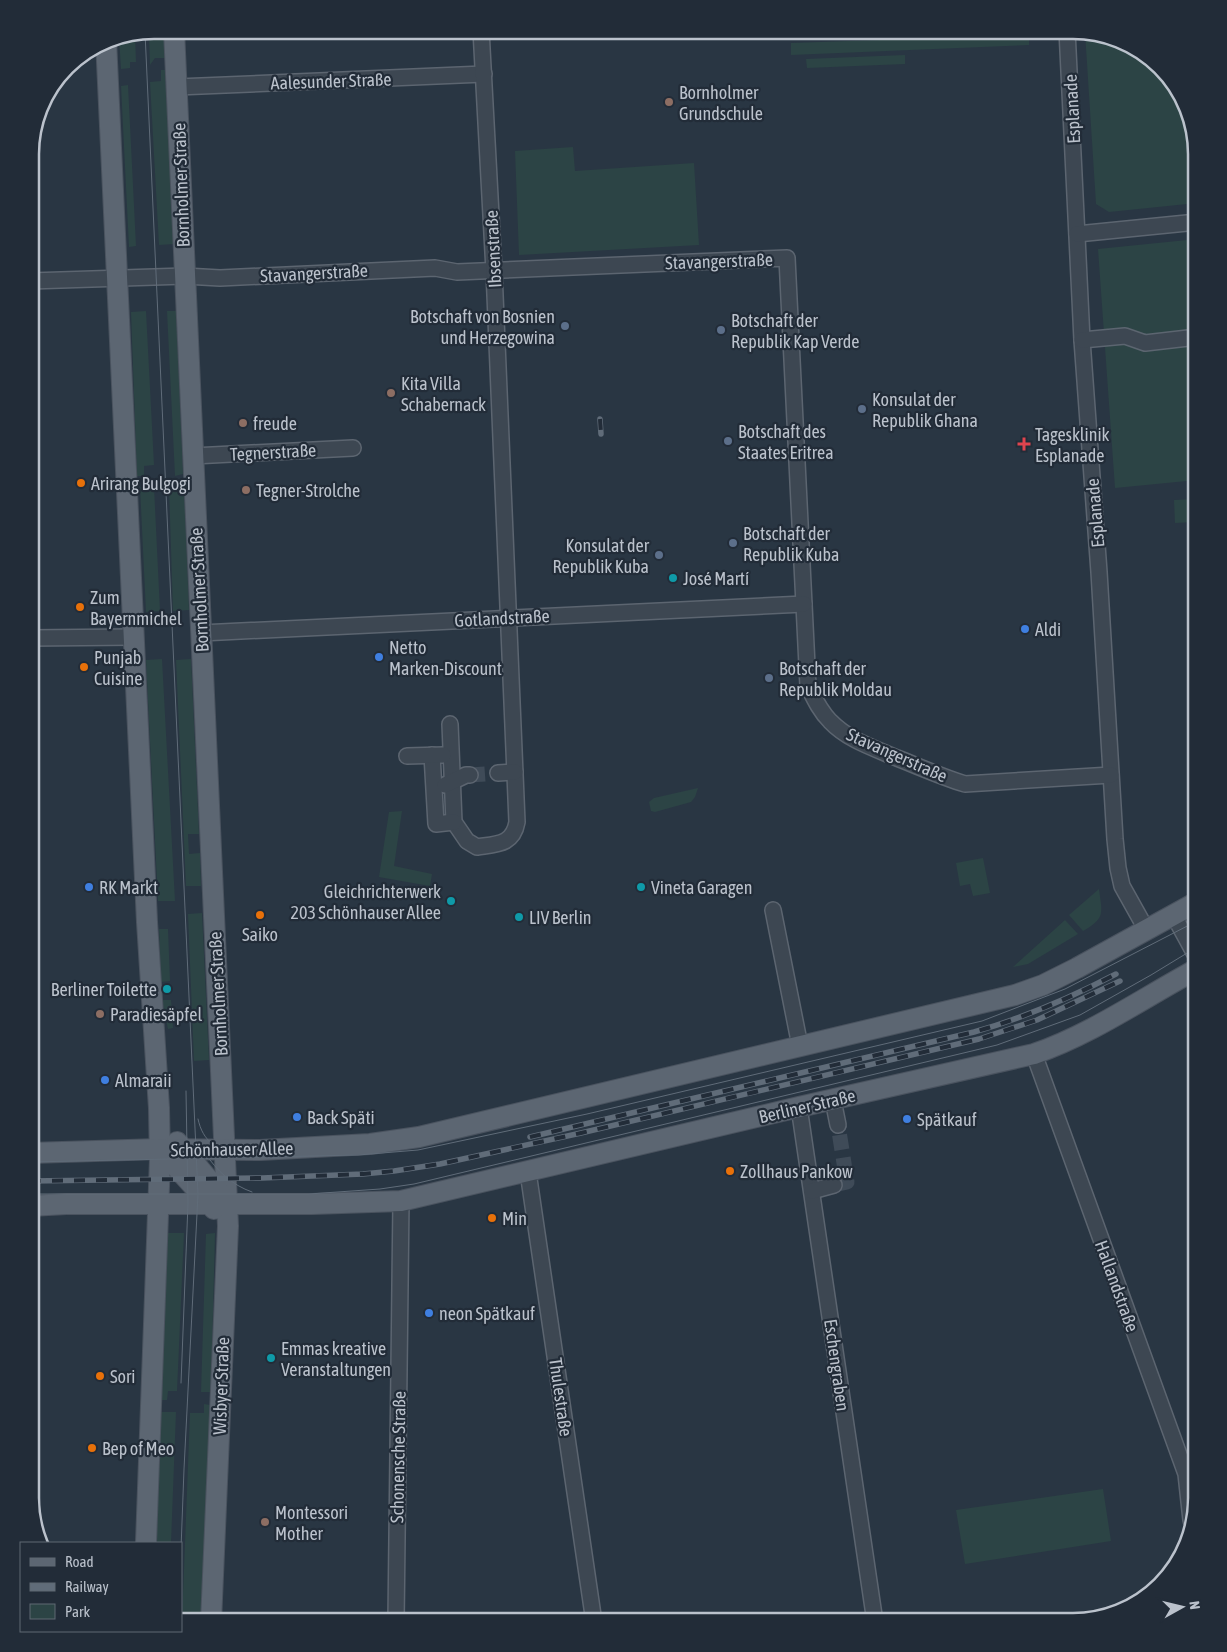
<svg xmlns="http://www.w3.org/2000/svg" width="1227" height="1652" viewBox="0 0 1227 1652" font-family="'Asap Condensed',sans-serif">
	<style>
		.green { fill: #2c4445 }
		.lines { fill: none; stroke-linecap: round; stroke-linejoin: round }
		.minor-tunnel { stroke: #3f4b58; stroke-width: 15; stroke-dasharray: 15 8; stroke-linecap: butt }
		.minor-casing { stroke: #5c6570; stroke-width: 18 }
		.major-casing { stroke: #4a535f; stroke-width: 22 }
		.minor { stroke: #3d4752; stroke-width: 15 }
		.major { stroke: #5c6672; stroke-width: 20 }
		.tram { stroke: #606c79; stroke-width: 1 }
		.rail-casing { stroke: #606c79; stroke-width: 5.5 }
		.rail { stroke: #222c38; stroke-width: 4; stroke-dasharray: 11; stroke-linecap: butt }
		.education-dot { fill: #8d6e63; stroke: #222c38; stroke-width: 2 }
		.service-dot { fill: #5c6f8a; stroke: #222c38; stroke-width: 2 }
		.health-dot { fill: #e0444e; stroke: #222c38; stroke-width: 2 }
		.food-dot { fill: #e8710a; stroke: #222c38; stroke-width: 2 }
		.culture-dot { fill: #0f9aa8; stroke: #222c38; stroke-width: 2 }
		.shop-dot { fill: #3f7fe0; stroke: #222c38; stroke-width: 2 }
		.labels { text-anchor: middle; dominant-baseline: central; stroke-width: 4.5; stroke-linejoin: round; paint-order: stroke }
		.street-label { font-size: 18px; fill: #bbc2cc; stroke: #222c38 }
		.poi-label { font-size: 18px; fill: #bbc2cc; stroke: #222c38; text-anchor: start }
		.rim { fill: none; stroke: #bbc2cc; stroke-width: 2.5 }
	</style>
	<rect width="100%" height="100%" fill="#293643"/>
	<!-- green -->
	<g class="green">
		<path d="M154,30H164L165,58H155L150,65L149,31Z"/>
		<path d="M1085,32L1135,46L1176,85L1197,154V203L1109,212L1096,204Z"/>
		<path d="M135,34L136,62H130V68L121,69L119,37Z"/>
		<path d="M1029,35V45L791,55V43Z"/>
		<path d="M905,55V64L807,68L806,59Z"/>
		<path d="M161,70H165L174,244L159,245L150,82L161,81Z"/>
		<path d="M128,85L136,246L129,247L121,86Z"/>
		<path d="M573,147L575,171L694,163L699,245L519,255L515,151Z"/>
		<path d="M1197,239V480L1115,488L1098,249Z"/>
		<path d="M146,311L154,465L144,466V476H137L131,312Z"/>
		<path d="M167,311H176L183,474L175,476Z"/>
		<path d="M184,485L189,610L173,611L169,486Z"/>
		<path d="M140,487H154L160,611L146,612Z"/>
		<path d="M1197,499V510L1194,511V522L1175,523L1174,500Z"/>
		<path d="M162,659L175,901H158L146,660Z"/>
		<path d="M191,659L199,834H188L189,854L200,853L201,886H186L176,660Z"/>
		<path d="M698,788L695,797L691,802L655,812L651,811L649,802L654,798Z"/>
		<path d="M402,811L394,866L432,874L430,886L379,877L389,812Z"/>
		<path d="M983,858L990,893L973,896L970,884L960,886L956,863Z"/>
		<path d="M1099,889C1102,913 1106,918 1083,931L1069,915Z"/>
		<path d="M202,913L209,1060L194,1061L188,914Z"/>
		<path d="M1065,920L1078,934L1028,964L1013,967Z"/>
		<path d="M159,929H168L170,981L161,982Z"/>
		<path d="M162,1000H171L173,1028L168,1029Z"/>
		<path d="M165,1233H184L177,1391H168L167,1400H158Z"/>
		<path d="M215,1233L211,1392H201L206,1234Z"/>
		<path d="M204,1404L210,1405L203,1622H182L190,1413H204Z"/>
		<path d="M157,1412H176L171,1543H153Z"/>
		<path d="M1103,1489L1111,1541L965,1564L956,1510Z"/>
	</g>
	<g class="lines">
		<!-- minor-tunnel -->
		<g class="minor-tunnel">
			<path d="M470,775L498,773"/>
			<path d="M834,1185L847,1182L838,1125"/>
		</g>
		<defs>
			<g id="minor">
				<path d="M1067,30L1082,340L1099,572L1115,839L1118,868L1122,886L1146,929"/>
				<path d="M177,87L484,74"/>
				<path d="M1077,234L1197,222"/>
				<path d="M30,281L185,276L220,278L435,268L457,272L787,258L808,686C814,698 820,711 830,721C848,740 874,748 897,758C920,767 942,777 965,784L1111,775"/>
				<path d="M1082,340L1125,336L1145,343L1197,337"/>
				<path d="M193,456L353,448"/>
				<path d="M201,633L804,604"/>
				<path d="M30,638L134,637"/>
				<path d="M450,724L454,822L467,841L477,847C497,844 513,845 517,822L494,271L481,30"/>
				<path d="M432,755L436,824L454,822"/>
				<path d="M407,756L443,755"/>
				<path d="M498,773L515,772"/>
				<path d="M445,785L466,775H470"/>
				<path d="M773,910L800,1046"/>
				<path d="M1173,914L1197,958"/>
				<path d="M1034,1054L1186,1474L1191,1520"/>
				<path d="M833,1100L838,1125"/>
				<path d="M799,1107L875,1622"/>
				<path d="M528,1172L594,1622"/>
				<path d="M812,1191L834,1185"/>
				<path d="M396,1622L401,1201"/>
			</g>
			<g id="major">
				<path d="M174,30L228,1226L211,1622"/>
				<path d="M106,40L147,922L159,1108L160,1159L146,1543"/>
				<path d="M177,1142L228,1203"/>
				<path d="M160,1149L214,1209"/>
				<path d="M30,1153L160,1149L260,1150L370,1144L419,1137L1015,995L1043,985L1077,968L1197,902"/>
				<path d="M30,1206L66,1204H312L401,1201L799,1107L1034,1054C1092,1034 1143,998 1197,969"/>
			</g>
		</defs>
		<!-- minor casing -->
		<use href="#minor" class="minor-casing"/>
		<!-- major casing -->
		<use href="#major" class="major-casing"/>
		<!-- minor -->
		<use href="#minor" class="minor"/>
		<!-- major -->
		<use href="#major" class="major"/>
		<!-- tram -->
		<g class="tram">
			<path d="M145,32L198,1194L184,1469L181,1549"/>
			<path d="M198,1119C203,1142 216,1149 238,1154"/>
			<path d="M205,1153C217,1171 232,1185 252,1192"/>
			<path d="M30,1162L358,1155L418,1150L587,1114L982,1021L1065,989L1197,921"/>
			<path d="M30,1194H309L380,1189L414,1184L997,1045L1080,1015L1151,975L1197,947"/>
			<path d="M181,1383L188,1203L186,1091"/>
		</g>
		<defs>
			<g id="rail">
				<path d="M600,419L601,434"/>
				<path d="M530,1137L974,1032C1024,1018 1070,998 1116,974"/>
				<path d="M30,1181L262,1178L363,1174L394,1171L440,1164L581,1133L979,1039L1037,1020L1120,981"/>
			</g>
		</defs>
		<!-- rail casing -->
		<use href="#rail" class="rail-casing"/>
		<!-- rail -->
		<use href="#rail" class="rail"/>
	</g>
	<!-- markers -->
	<g class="education-dot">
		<circle cx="669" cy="102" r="5"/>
		<circle cx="391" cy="393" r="5"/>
		<circle cx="243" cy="423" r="5"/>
		<circle cx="246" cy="490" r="5"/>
		<circle cx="100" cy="1014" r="5"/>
		<circle cx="265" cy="1522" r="5"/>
	</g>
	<g class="service-dot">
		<circle cx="565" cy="326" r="5"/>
		<circle cx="721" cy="330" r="5"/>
		<circle cx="862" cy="409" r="5"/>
		<circle cx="728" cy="441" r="5"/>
		<circle cx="733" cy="543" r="5"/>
		<circle cx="659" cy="555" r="5"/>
		<circle cx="769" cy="678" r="5"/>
	</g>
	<path class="health-dot" d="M1021.5 436.5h5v5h5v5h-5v5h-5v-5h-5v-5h5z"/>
	<g class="food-dot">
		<circle cx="81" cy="483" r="5"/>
		<circle cx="80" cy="607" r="5"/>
		<circle cx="84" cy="667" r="5"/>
		<circle cx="260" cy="915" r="5"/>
		<circle cx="730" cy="1171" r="5"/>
		<circle cx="492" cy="1218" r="5"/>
		<circle cx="100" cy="1376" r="5"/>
		<circle cx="92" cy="1448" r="5"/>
	</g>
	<g class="culture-dot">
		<circle cx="673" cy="578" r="5"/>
		<circle cx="641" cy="887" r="5"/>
		<circle cx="451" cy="901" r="5"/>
		<circle cx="519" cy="917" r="5"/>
		<circle cx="167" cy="989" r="5"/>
		<circle cx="271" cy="1358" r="5"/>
	</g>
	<g class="shop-dot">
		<circle cx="1025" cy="629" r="5"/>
		<circle cx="379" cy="657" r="5"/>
		<circle cx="89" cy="887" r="5"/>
		<circle cx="105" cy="1080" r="5"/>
		<circle cx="297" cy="1117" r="5"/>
		<circle cx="907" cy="1119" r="5"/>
		<circle cx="429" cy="1313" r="5"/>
	</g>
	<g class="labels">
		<!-- street labels -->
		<g class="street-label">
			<text transform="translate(331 81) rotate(-2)">Aalesunder Straße</text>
			<text transform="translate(1072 109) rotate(-93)">Esplanade</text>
			<text transform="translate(181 185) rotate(-92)">Bornholmer Straße</text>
			<text transform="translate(493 249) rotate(-93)">Ibsenstraße</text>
			<text transform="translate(719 261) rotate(-2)">Stavangerstraße</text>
			<text transform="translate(314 273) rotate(-3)">Stavangerstraße</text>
			<text transform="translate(273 452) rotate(-3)">Tegnerstraße</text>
			<text transform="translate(1095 513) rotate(-95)">Esplanade</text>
			<text transform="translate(199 590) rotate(-93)">Bornholmer Straße</text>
			<text transform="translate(502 618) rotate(-3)">Gotlandstraße</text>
			<text transform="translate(897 755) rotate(24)">Stavangerstraße</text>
			<text transform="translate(218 994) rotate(-93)">Bornholmer Straße</text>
			<text transform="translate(807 1106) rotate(-13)">Berliner Straße</text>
			<text transform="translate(232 1149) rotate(-1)">Schönhauser Allee</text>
			<text transform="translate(1117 1286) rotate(70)">Hallandstraße</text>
			<text transform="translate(837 1365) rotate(82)">Eschengraben</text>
			<text transform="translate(221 1386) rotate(-88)">Wisbyer Straße</text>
			<text transform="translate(561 1397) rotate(82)">Thulestraße</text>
			<text transform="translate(398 1457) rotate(-89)">Schonensche Straße</text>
		</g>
		<!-- poi labels -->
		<g class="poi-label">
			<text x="679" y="92">Bornholmer<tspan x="679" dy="21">Grundschule</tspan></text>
			<text x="555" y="316" text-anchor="end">Botschaft von Bosnien<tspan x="555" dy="21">und Herzegowina</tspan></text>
			<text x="731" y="320">Botschaft der<tspan x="731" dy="21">Republik Kap Verde</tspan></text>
			<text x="401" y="383">Kita Villa<tspan x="401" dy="21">Schabernack</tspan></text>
			<text x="872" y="399">Konsulat der<tspan x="872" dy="21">Republik Ghana</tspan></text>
			<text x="253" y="423">freude</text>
			<text x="738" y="431">Botschaft des<tspan x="738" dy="21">Staates Eritrea</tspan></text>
			<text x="1035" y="434">Tagesklinik<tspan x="1035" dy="21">Esplanade</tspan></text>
			<text x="91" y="483">Arirang Bulgogi</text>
			<text x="256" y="490">Tegner-Strolche</text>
			<text x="743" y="533">Botschaft der<tspan x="743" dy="21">Republik Kuba</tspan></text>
			<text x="649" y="545" text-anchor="end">Konsulat der<tspan x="649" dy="21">Republik Kuba</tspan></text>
			<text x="683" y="578">José Martí</text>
			<text x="90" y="597">Zum<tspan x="90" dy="21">Bayernmichel</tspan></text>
			<text x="1035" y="629">Aldi</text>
			<text x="389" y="647">Netto<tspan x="389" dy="21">Marken-Discount</tspan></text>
			<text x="94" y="657">Punjab<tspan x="94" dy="21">Cuisine</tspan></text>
			<text x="779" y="668">Botschaft der<tspan x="779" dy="21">Republik Moldau</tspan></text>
			<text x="99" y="887">RK Markt</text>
			<text x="651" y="887">Vineta Garagen</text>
			<text x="441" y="891" text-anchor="end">Gleichrichterwerk<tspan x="441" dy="21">203 Schönhauser Allee</tspan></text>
			<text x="529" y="917">LIV Berlin</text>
			<text x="260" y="934" text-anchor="middle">Saiko</text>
			<text x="157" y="989" text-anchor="end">Berliner Toilette</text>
			<text x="110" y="1014">Paradiesäpfel</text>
			<text x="115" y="1080">Almaraii</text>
			<text x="307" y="1117">Back Späti</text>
			<text x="917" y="1119">Spätkauf</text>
			<text x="740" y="1171">Zollhaus Pankow</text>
			<text x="502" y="1218">Min</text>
			<text x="439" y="1313">neon Spätkauf</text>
			<text x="281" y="1348">Emmas kreative<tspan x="281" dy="21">Veranstaltungen</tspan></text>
			<text x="110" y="1376">Sori</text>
			<text x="102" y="1448">Bep of Meo</text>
			<text x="275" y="1512">Montessori<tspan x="275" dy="21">Mother</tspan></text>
		</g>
	</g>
	<!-- crop -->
	<path d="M0 0H1227V1652H0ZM154 39H1073A115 115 0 0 1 1188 154V1498A115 115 0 0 1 1073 1613H154A115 115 0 0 1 39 1498V154A115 115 0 0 1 154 39Z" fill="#222c38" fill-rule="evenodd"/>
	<path class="rim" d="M154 39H1073A115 115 0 0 1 1188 154V1498A115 115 0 0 1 1073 1613H154A115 115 0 0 1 39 1498V154A115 115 0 0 1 154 39Z"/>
	<!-- legend -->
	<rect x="20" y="1542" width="162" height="90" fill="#222c38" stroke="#5f6873"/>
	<rect x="30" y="1558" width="25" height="8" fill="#5c6672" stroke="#5f6873"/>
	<text x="65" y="1567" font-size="15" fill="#bbc2cc">Road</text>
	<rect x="30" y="1583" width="25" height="8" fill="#606c79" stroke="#5f6873"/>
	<text x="65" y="1592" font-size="15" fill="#bbc2cc">Railway</text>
	<rect x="30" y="1604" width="25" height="15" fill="#2c4445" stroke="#5f6873"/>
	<text x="65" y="1617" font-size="15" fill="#bbc2cc">Park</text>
	<!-- north arrow -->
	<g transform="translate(1182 1607) rotate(82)" stroke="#222c38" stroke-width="4" paint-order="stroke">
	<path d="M0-4L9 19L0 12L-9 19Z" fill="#bbc2cc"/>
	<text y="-8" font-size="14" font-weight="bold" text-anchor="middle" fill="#bbc2cc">N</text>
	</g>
</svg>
